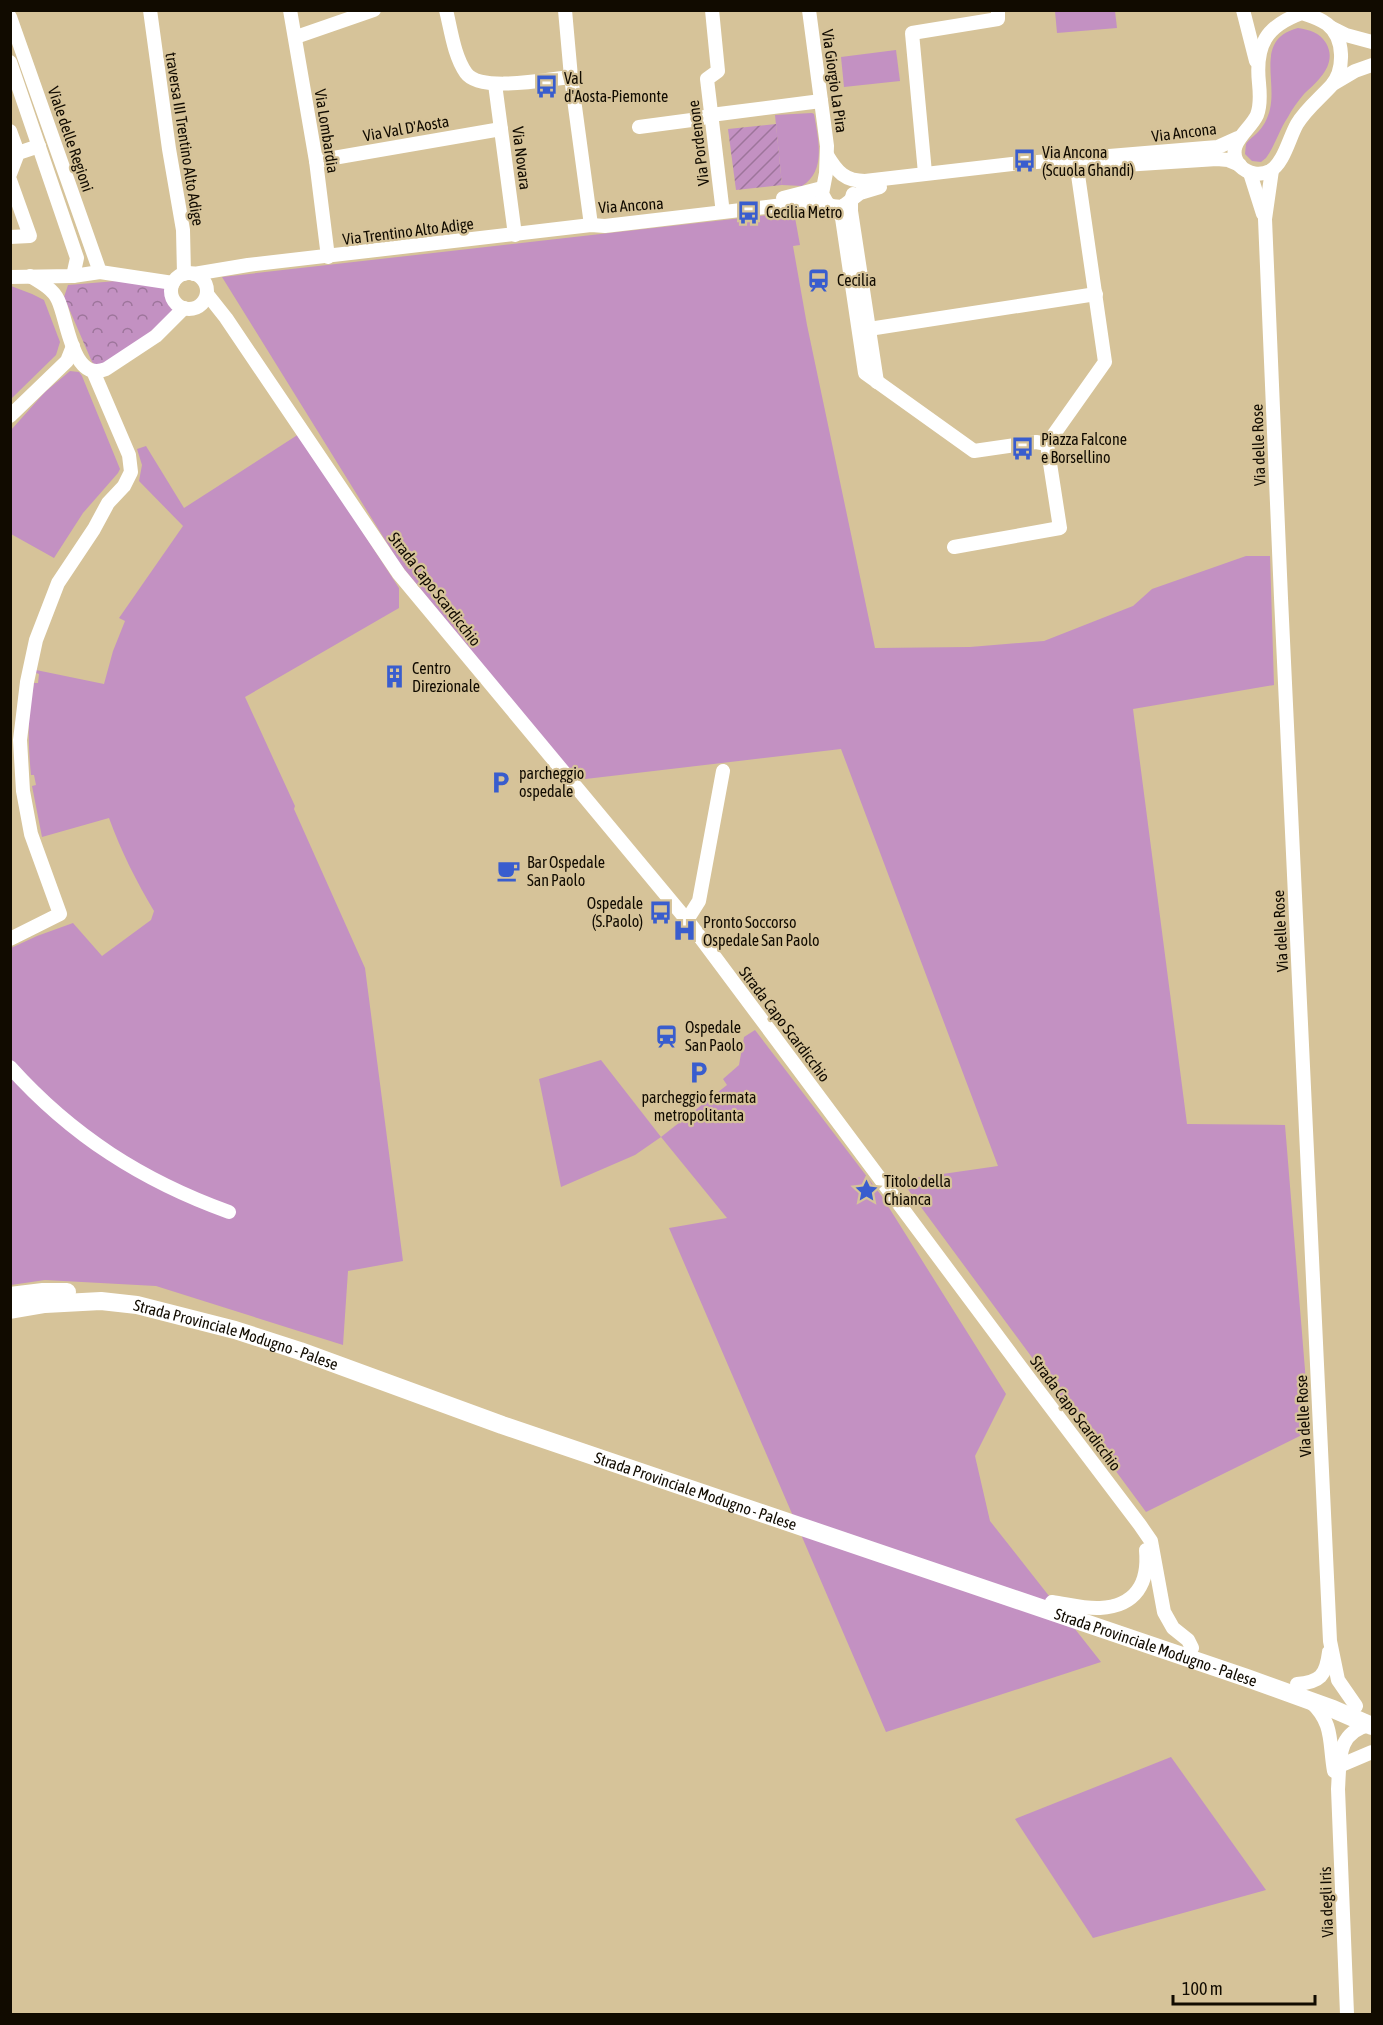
<svg xmlns="http://www.w3.org/2000/svg" width="1383" height="2025" viewBox="0 0 1383 2025" font-family="'Asap Condensed',sans-serif">
	<style>
		.grass { fill: #c391c2 }
		.park { fill: url(#park-crowns) }
		.garden { fill: url(#garden-furrows) }
		.lines { fill: none; stroke-linecap: round; stroke-linejoin: round }
		.minor { stroke: #fff; stroke-width: 14 }
		.major { stroke: #fff; stroke-width: 18 }
		.labels { text-anchor: middle; dominant-baseline: central; stroke-width: 4.5; stroke-linejoin: round; paint-order: stroke }
		.poi-label { font-size: 16px; fill: #110b00; stroke: #d6c399; text-anchor: start }
		.street-label { font-size: 16px; fill: #110b00; stroke: #d6c399 }
	</style>
	<defs>
		<pattern id="park-crowns" width="20" height="18" patternUnits="userSpaceOnUse" patternTransform="scale(1.5)"><rect width="20" height="18" fill="#c391c2"/><path d="M2 6a3 3 0 1 1 6 0M12 15a3 3 0 1 1 6 0" fill="none" stroke="#9d759b"/></pattern>
		<pattern id="garden-furrows" width="10" height="10" patternUnits="userSpaceOnUse" patternTransform="scale(1.5)"><rect width="10" height="10" fill="#c391c2"/><path d="M-1 1l2-2M0 10L10 0M9 11l2-2" fill="none" stroke="#9d759b"/></pattern>
	</defs>
	<rect width="100%" height="100%" fill="#d6c399"/>
	<!-- grass -->
	<g class="grass">
		<path d="M1055,11H1115L1117,28L1057,33Z"/>
		<path d="M1298,28C1310,30 1319,32 1326,43C1338,64 1318,81 1304,94C1298,101 1292,109 1288,117C1279,130 1275,146 1266,158L1261,162L1252,161L1245,154L1246,144C1249,139 1252,138 1256,134C1263,128 1268,118 1270,109C1277,79 1255,39 1298,28Z"/>
		<path d="M896,50L900,81L844,87L841,57Z"/>
		<path d="M812,113L814,114C818,138 827,171 802,186L782,185L775,115Z"/>
		<path d="M794,212L800,245L793,246L807,325L875,648L970,647L1044,641L1133,606L1152,589L1246,556H1270L1274,685L1133,709L1187,1124L1285,1125L1310,1431L1146,1512L901,1180L998,1166L841,749L577,780L400,564L222,277Z"/>
		<path d="M11,286L32,294L44,300L60,342L56,355L11,399Z"/>
		<path d="M70,371L79,372L82,376L120,469L118,473L83,513L54,558L11,534V430L45,392Z"/>
		<path d="M299,434L399,588V608L245,697L295,806L294,809L365,968L403,1261L348,1271L343,1345L156,1286L45,1280L11,1285V948L37,936L73,923L102,956L151,920L154,911C136,881 121,851 109,818L42,837L32,786L36,785L34,775H31C28,744 27,713 34,683H38L39,674L36,673V670L104,684L113,651L125,621L119,618L183,526L139,481L142,465L137,449L146,446L184,508Z"/>
		<path d="M755,1030L881,1195L1006,1394L975,1456L990,1521L1101,1662L886,1732L669,1228L727,1218L661,1137L635,1155L561,1187L539,1079L601,1060L661,1137L727,1085L723,1079L739,1065L744,1037Z"/>
		<path d="M1171,1757L1266,1890L1093,1938L1015,1819Z"/>
	</g>
	<!-- park -->
	<path class="park" d="M128,280L167,286L168,301L176,309C153,331 126,353 97,366L92,362L64,297L68,285Z"/>
	<!-- garden -->
	<path class="garden" d="M776,124L782,185L736,190L728,129Z"/>
	<g class="lines">
		<!-- minor -->
		<g class="minor">
			<path d="M150,10L169,149L183,230L184,274"/>
			<path d="M290,10L316,161L328,257"/>
			<path d="M446,10C451,30 454,56 466,73C480,93 548,79 571,77"/>
			<path d="M565,10L571,77L591,225"/>
			<path d="M712,10L718,71L707,79L722,205"/>
			<path d="M809,10L827,146L826,173L822,194L827,203L837,210L842,218L865,373L974,451L1036,442L1047,444"/>
			<path d="M1243,10L1256,61"/>
			<path d="M1302,13C1311,16 1319,18 1327,24C1345,38 1345,70 1331,86C1319,99 1306,109 1297,124C1289,138 1284,163 1270,171C1260,176 1248,174 1240,166C1223,145 1250,131 1257,115C1261,105 1260,93 1259,83C1255,45 1266,26 1302,13Z"/>
			<path d="M10,17L100,272"/>
			<path d="M1332,28L1346,35L1372,42"/>
			<path d="M296,37L374,10"/>
			<path d="M10,62L77,258L73,276"/>
			<path d="M495,84L515,235"/>
			<path d="M1333,84L1355,71L1372,65"/>
			<path d="M639,127L699,119L711,115L821,101"/>
			<path d="M10,131L18,153"/>
			<path d="M827,155C837,172 845,181 865,181L1012,164L1205,148L1218,147L1238,138"/>
			<path d="M316,161L501,129"/>
			<path d="M1093,167L1217,159L1228,160L1240,165"/>
			<path d="M1272,170L1265,219L1281,598L1330,1641L1338,1680L1356,1706"/>
			<path d="M925,173L912,33L998,19V10"/>
			<path d="M1250,173L1263,214"/>
			<path d="M10,174L18,153L39,146"/>
			<path d="M10,180L30,236L10,237"/>
			<path d="M853,194L851,201V211L877,382"/>
			<path d="M783,198L822,188"/>
			<path d="M831,206L842,207L860,193L880,187"/>
			<circle cx="189" cy="291" r="18"/>
			<path d="M194,274L248,265L591,225L605,226L791,204L827,203"/>
			<path d="M30,276C40,282 53,289 58,300C68,321 72,383 106,369L156,336L184,308"/>
			<path d="M10,277L73,276L100,272L173,283"/>
			<path d="M207,294L226,318L399,574L691,925L1031,1381L1140,1525L1151,1541L1164,1612L1173,1628L1188,1640L1192,1648"/>
			<path d="M869,329L1096,294"/>
			<path d="M10,416L67,361L73,346"/>
			<path d="M954,547L1060,528L1047,444L1105,362L1077,168"/>
			<path d="M687,920L699,901L723,771"/>
			<path d="M10,939L60,914L31,834L23,791L20,740L27,682L36,640L58,583L94,529L108,503L124,486L131,472L129,455L93,371"/>
			<path d="M10,1067C72,1136 143,1181 229,1212"/>
			<path d="M1052,1602C1067,1604 1085,1609 1100,1608C1136,1606 1149,1583 1146,1550"/>
			<path d="M1297,1684C1320,1682 1326,1676 1329,1652"/>
			<path d="M1311,1702C1334,1723 1329,1743 1334,1771"/>
			<path d="M1339,1766L1372,1752"/>
			<path d="M1347,2014L1338,1789C1340,1761 1336,1732 1370,1725"/>
		</g>
		<!-- major -->
		<g class="major">
			<path d="M10,1296L43,1292H67"/>
			<path id="s1" d="M10,1310L45,1304L101,1301L137,1305L235,1330L300,1351L502,1425L1247,1678L1333,1709L1372,1726"/>
		</g>
	</g>
	<!-- icons -->
	<defs>
		<symbol id="bus-bare" viewBox="-9 -9 18 18"><path d="M-5-6H5V4H4V6H2V4H-2V6H-4V4H-5ZM-3.5-4V0h7V-4ZM-3.5 1.2v1.5H-2V1.2ZM2 1.2v1.5H3.5V1.2Z" fill="#395dce" stroke="#d6c399" stroke-width="2.5" paint-order="stroke"/></symbol>
		<symbol id="station-bare" viewBox="-9 -9 18 18"><path d="M-3-6H3Q5-6 5-4V2Q5 4 3 4L4.5 6H3L1.5 4h-3L-3 6H-4.5L-3 4Q-5 4-5 2V-4Q-5-6-3-6ZM-3.5-4v3h7v-3ZM-3.5 1v1.5H-2V1ZM2 1v1.5H3.5V1Z" fill="#395dce" stroke="#d6c399" stroke-width="2.5" paint-order="stroke"/></symbol>
		<symbol id="building-bare" viewBox="-9 -9 18 18"><path d="M-4-6H4V6H1V3H-1V6H-4ZM-2.5-4.3h1.7v1.8h-1.7ZM.8-4.3h1.7v1.8H.8ZM-2.5-1h1.7V.8h-1.7ZM.8-1h1.7V.8H.8Z" fill="#395dce" stroke="#d6c399" stroke-width="2.5" paint-order="stroke"/></symbol>
		<symbol id="parking-bare" viewBox="-9 -9 18 18"><path d="M-3.5-5.5H1a3.5 3.5 0 0 1 0 7H-1V5.5H-3.5ZM-1-3.4V-.6H.8a1.4 1.4 0 0 0 0-2.8Z" fill="#395dce" stroke="#d6c399" stroke-width="2.5" paint-order="stroke"/></symbol>
		<symbol id="cafe-bare" viewBox="-9 -9 18 18"><path d="M-5.5-4.5H6V0H3Q3 3.5 0 3.5H-2.5Q-5.5 3.5-5.5 0ZM3-3.2v2h1.7v-2ZM-6 4.5H4V6H-6Z" fill="#395dce" stroke="#d6c399" stroke-width="2.5" paint-order="stroke"/></symbol>
		<symbol id="hospital-bare" viewBox="-9 -9 18 18"><path d="M-5-5h3v3.5h4V-5h3V5h-3V1.5h-4V5h-3Z" fill="#395dce" stroke="#d6c399" stroke-width="2.5" paint-order="stroke"/></symbol>
		<symbol id="sight-bare" viewBox="-9 -9 18 18"><path d="M0-6L1.8-2.2L6-1.7L2.9 1.2L3.7 5.4L0 3.3L-3.7 5.4L-2.9 1.2L-6-1.7L-1.8-2.2Z" fill="#395dce" stroke="#d6c399" stroke-width="2.5" paint-order="stroke"/></symbol>
	</defs>
	<g fill-rule="evenodd">
		<use href="#bus-bare" x="530" y="70" width="33" height="33"/>
		<use href="#bus-bare" x="1008" y="144" width="33" height="33"/>
		<use href="#bus-bare" x="732" y="196" width="33" height="33"/>
		<use href="#station-bare" x="802" y="264" width="33" height="33"/>
		<use href="#bus-bare" x="1006" y="432" width="33" height="33"/>
		<use href="#building-bare" x="378" y="660" width="33" height="33"/>
		<use href="#parking-bare" x="484" y="766" width="33" height="33"/>
		<use href="#cafe-bare" x="492" y="854" width="33" height="33"/>
		<use href="#bus-bare" x="644" y="896" width="33" height="33"/>
		<use href="#hospital-bare" x="668" y="914" width="33" height="33"/>
		<use href="#station-bare" x="650" y="1020" width="33" height="33"/>
		<use href="#parking-bare" x="682" y="1056" width="33" height="33"/>
		<use href="#sight-bare" x="850" y="1174" width="33" height="33"/>
	</g>
	<g class="labels">
		<!-- poi labels -->
		<g class="poi-label">
			<text x="564" y="78">Val<tspan x="564" dy="18">d'Aosta-Piemonte</tspan></text>
			<text x="1042" y="152">Via Ancona<tspan x="1042" dy="18">(Scuola Ghandi)</tspan></text>
			<text x="766" y="212">Cecilia Metro</text>
			<text x="837" y="280">Cecilia</text>
			<text x="1041" y="439">Piazza Falcone<tspan x="1041" dy="18">e Borsellino</tspan></text>
			<text x="412" y="668">Centro<tspan x="412" dy="18">Direzionale</tspan></text>
			<text x="519" y="773">parcheggio<tspan x="519" dy="18">ospedale</tspan></text>
			<text x="527" y="862">Bar Ospedale<tspan x="527" dy="18">San Paolo</tspan></text>
			<text x="643" y="903" text-anchor="end">Ospedale<tspan x="643" dy="18">(S.Paolo)</tspan></text>
			<text x="703" y="922">Pronto Soccorso<tspan x="703" dy="18">Ospedale San Paolo</tspan></text>
			<text x="685" y="1027">Ospedale<tspan x="685" dy="18">San Paolo</tspan></text>
			<text x="699" y="1097" text-anchor="middle">parcheggio fermata<tspan x="699" dy="18">metropolitanta</tspan></text>
			<text x="884" y="1181">Titolo della<tspan x="884" dy="18">Chianca</tspan></text>
		</g>
		<!-- street labels -->
		<g class="street-label">
			<text transform="translate(835 81) rotate(82)">Via Giorgio La Pira</text>
			<text transform="translate(406 128) rotate(-10)">Via Val D'Aosta</text>
			<text transform="translate(327 131) rotate(81)">Via Lombardia</text>
			<text transform="translate(1184 132) rotate(-7)">Via Ancona</text>
			<text transform="translate(71 139) rotate(71)">Viale delle Regioni</text>
			<text transform="translate(185 139) rotate(81)">traversa III Trentino Alto Adige</text>
			<text transform="translate(698 143) rotate(-97)">Via Pordenone</text>
			<text transform="translate(522 158) rotate(83)">Via Novara</text>
			<text transform="translate(631 205) rotate(-4)">Via Ancona</text>
			<text transform="translate(408 231) rotate(-7)">Via Trentino Alto Adige</text>
			<text transform="translate(1258 445) rotate(-92)">Via delle Rose</text>
			<text transform="translate(435 589) rotate(52)">Strada Capo Scardicchio</text>
			<text transform="translate(1280 931) rotate(-93)">Via delle Rose</text>
			<text transform="translate(785 1024) rotate(53)">Strada Capo Scardicchio</text>
			<text stroke="none"><textPath href="#s1" startOffset="231">Strada Provinciale Modugno - Palese</textPath></text>
			<text transform="translate(1076 1413) rotate(53)">Strada Capo Scardicchio</text>
			<text transform="translate(1303 1416) rotate(-93)">Via delle Rose</text>
			<text stroke="none"><textPath href="#s1" startOffset="717">Strada Provinciale Modugno - Palese</textPath></text>
			<text stroke="none"><textPath href="#s1" startOffset="1203">Strada Provinciale Modugno - Palese</textPath></text>
			<text transform="translate(1326 1902) rotate(-92)">Via degli Iris</text>
		</g>
	</g>
	<!-- border -->
	<rect width="1383" height="2025" fill="none" stroke="#110b00" stroke-width="24"/>
	<!-- scale -->
	<path d="M1173 1995v9h142v-9" fill="none" stroke="#110b00" stroke-width="3"/>
	<text x="1182" y="1995" font-size="18" fill="#110b00" stroke="#d6c399" stroke-width="4.5" paint-order="stroke">100 m</text>
</svg>
